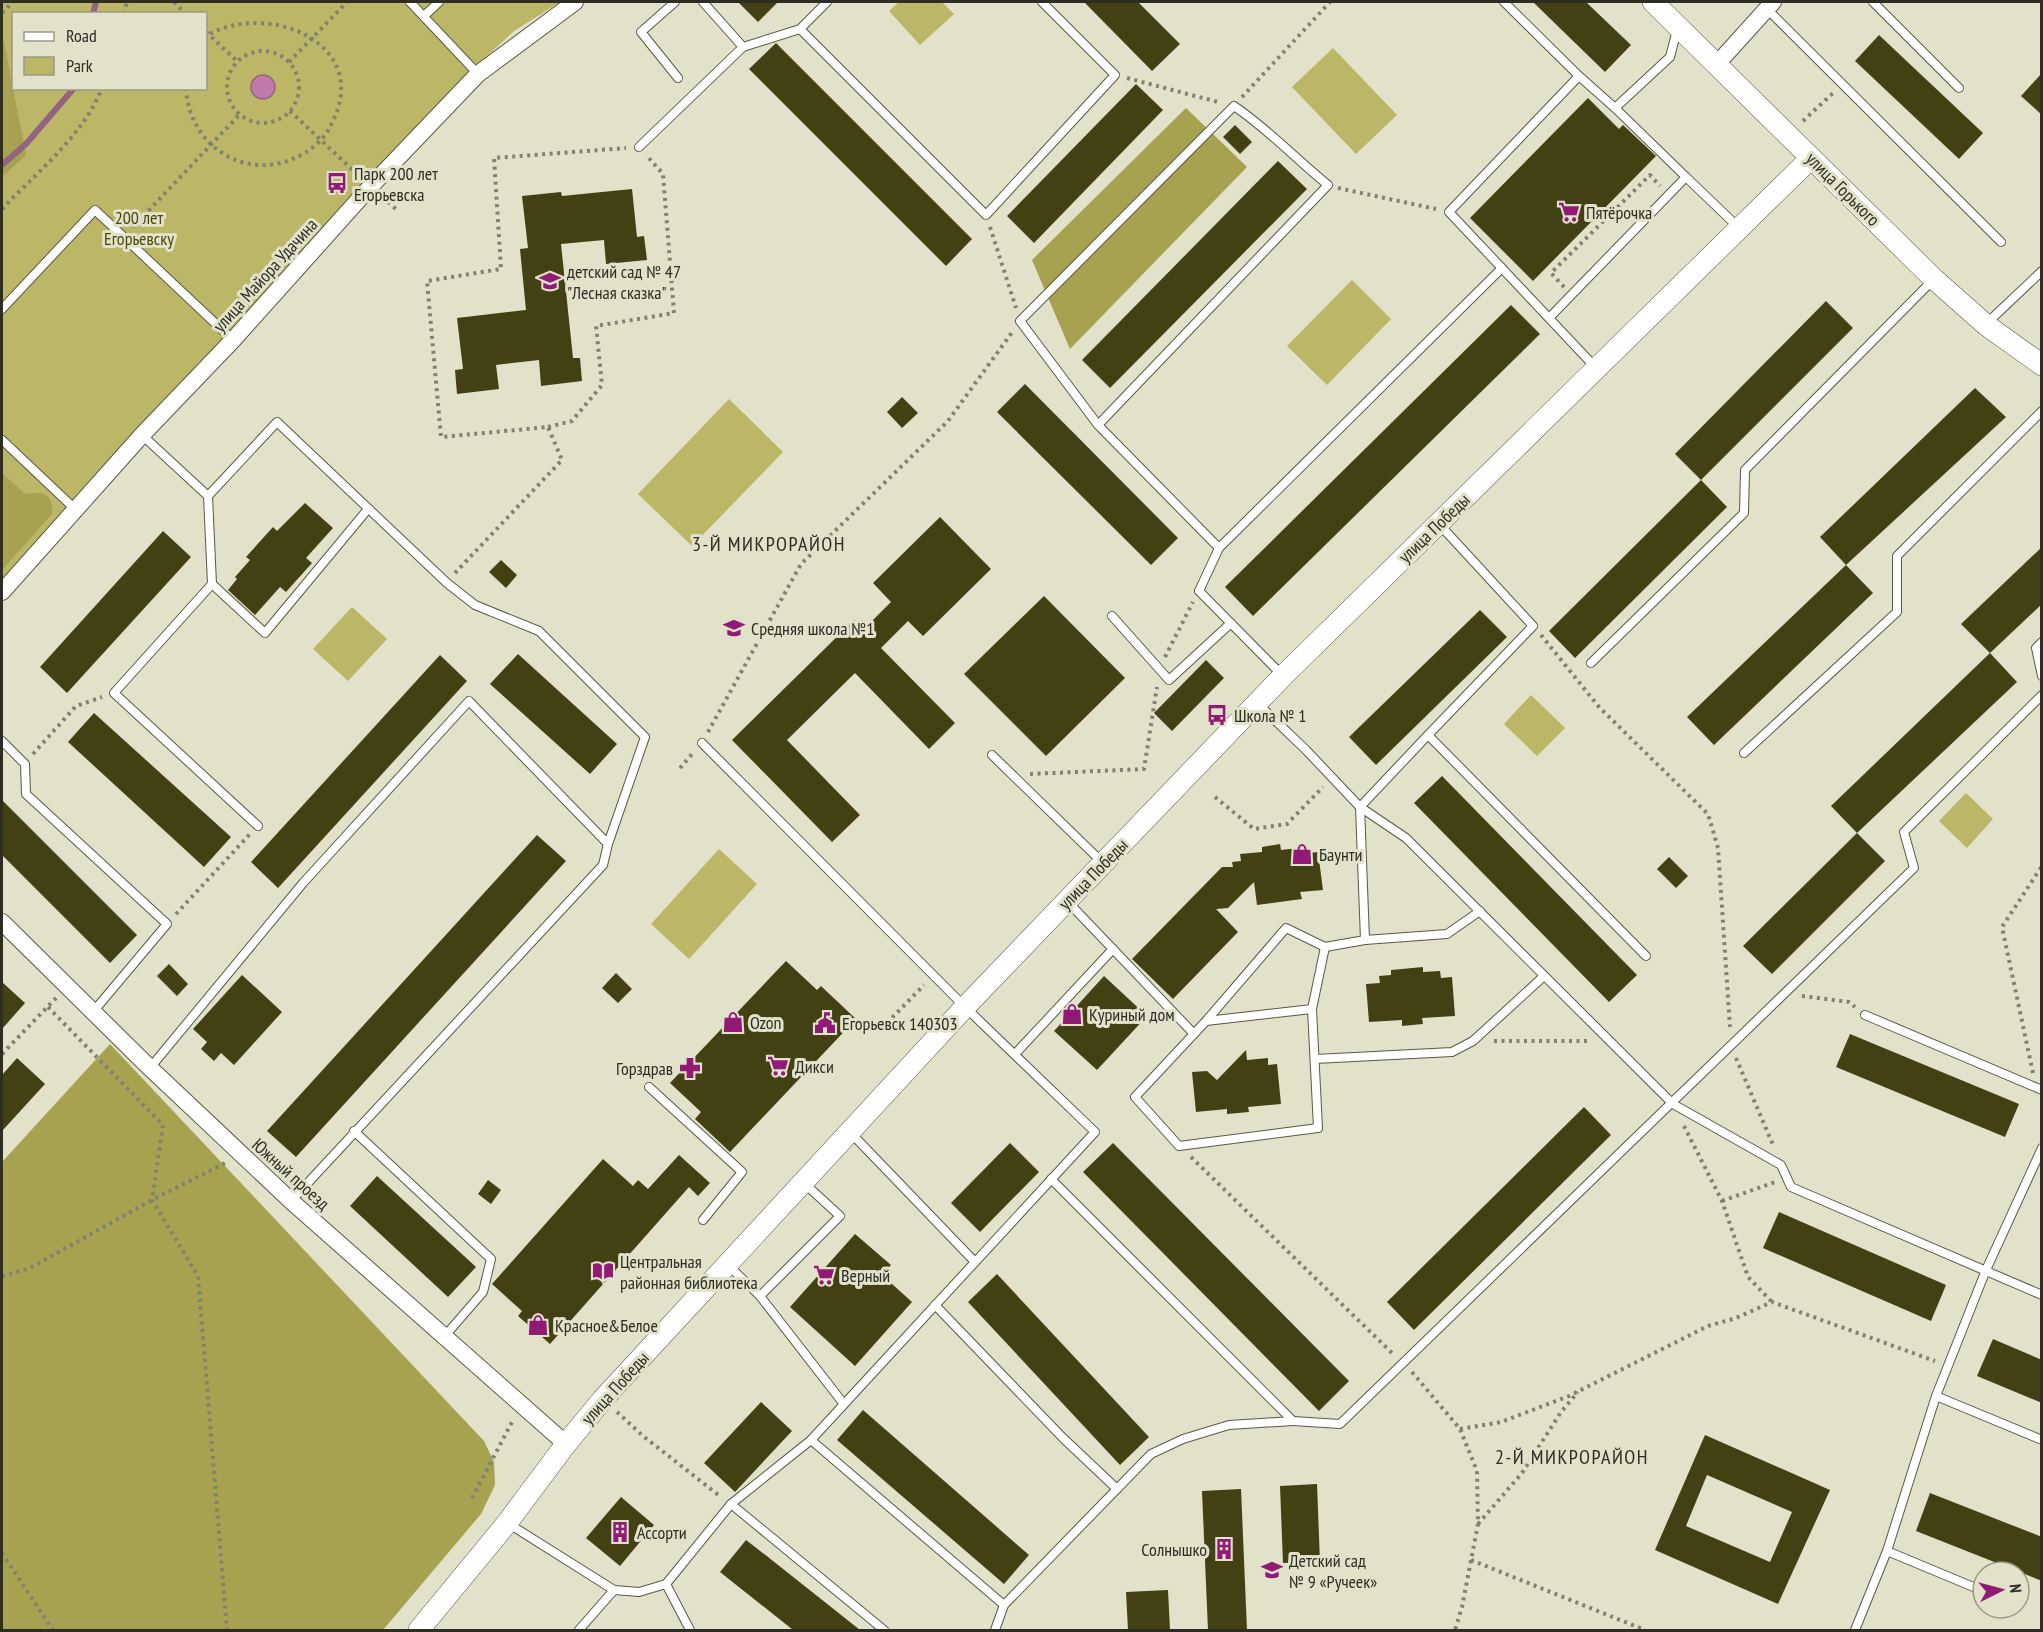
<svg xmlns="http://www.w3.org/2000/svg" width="2043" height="1632" viewBox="0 0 2043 1632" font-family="'PT Sans Narrow',sans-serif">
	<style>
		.green { fill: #bbb766; fill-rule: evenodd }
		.forest { fill: #a6a24f }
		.water { fill: #bf7aa9; stroke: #936381; stroke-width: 1.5 }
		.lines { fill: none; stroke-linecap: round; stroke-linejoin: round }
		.stream { stroke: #936381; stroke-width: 6 }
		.building { fill: #434114; fill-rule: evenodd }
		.service-casing { stroke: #595945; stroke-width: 10 }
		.minor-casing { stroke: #595945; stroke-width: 18 }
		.tertiary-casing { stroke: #595945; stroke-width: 22 }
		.path { stroke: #818071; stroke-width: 4; stroke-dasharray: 3 4.5; stroke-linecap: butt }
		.service { stroke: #fff; stroke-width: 8 }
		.minor { stroke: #fff; stroke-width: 16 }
		.tertiary { stroke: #fff; stroke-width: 21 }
		.labels { text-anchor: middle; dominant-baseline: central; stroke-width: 6; stroke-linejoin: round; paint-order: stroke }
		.poi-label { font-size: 18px; fill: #2d2d24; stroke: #e2e1ca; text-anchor: start }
		.street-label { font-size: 18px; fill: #2d2d24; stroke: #e2e1ca }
		.park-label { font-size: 18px; fill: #4d4a07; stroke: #e2e1ca }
		.neighbourhood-label { font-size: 20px; letter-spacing: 1.5px; fill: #2d2d24; stroke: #e2e1ca }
	</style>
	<rect width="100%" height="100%" fill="#e2e1ca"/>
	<!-- green -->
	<g class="green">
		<path d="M2,2H560L514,31L459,82L2,582ZM14,14H206V88H14Z"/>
		<path d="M899,2H942L954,14L920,45L889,11Z"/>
		<path d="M1333,48L1397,115L1356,154L1292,87Z"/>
		<path d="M1352,280L1391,319L1327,385L1287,346Z"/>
		<path d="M729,399L783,452L692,546L638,494Z"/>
		<path d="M352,607L387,639L348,681L313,649Z"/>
		<path d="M1531,695L1565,728L1537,756L1504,724Z"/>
		<path d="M1966,793L1993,819L1967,848L1939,821Z"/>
		<path d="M719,849L757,884L689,959L651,924Z"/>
	</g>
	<!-- forest -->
	<g class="forest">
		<path d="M2,32L26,155L2,177Z"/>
		<path d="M1186,108L1247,167L1070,349L1032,260Z"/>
		<path d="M2,473L25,494C42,492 53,491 52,514L2,570Z"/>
		<path d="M110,1044L484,1441L494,1462L495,1485L481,1514L383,1630H2V1162Z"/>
	</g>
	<!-- water -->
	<circle class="water" cx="263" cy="87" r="12"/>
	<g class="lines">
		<!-- stream -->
		<g class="stream">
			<path d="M93,14L96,2"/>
			<path d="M2,165L26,144L74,88"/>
		</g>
	</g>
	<!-- building -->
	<g class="building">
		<path d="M738,2H778L758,22Z"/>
		<path d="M1084,2H1138L1180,44L1152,71Z"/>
		<path d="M1533,2H1586L1631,45L1605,72Z"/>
		<path d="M1879,35L1983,133L1959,159L1855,61Z"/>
		<path d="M776,43L972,239L946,266L749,69Z"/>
		<path d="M2042,73V115L2021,96Z"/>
		<path d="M1136,84L1163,110L1034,243L1007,216Z"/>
		<path d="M1588,98L1619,129L1623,125L1656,156L1533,281L1470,218Z"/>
		<path d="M1235,125L1252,142L1240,154L1223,137Z"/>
		<path d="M1278,161L1307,189L1110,388L1082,360Z"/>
		<path d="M632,189L637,237L644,236L647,260L606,264L604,240L561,244L573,358H580L582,381L541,386L539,360L496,365L499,389L457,394L455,370L463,369L457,318L526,310L520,249L528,248L522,196L561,192L562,196Z"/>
		<path d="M1826,301L1853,328L1701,480L1675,454Z"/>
		<path d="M1511,305L1540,334L1253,616L1225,587Z"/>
		<path d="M1025,384L1178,538L1151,565L997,412Z"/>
		<path d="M1975,388L2006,417L1846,565L1820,537Z"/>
		<path d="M902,397L918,413L902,428L887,412Z"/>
		<path d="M1701,480L1727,507L1575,658L1549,631Z"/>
		<path d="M305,503L333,528L306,558L312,563L286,592L280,587L255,615L228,590L237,579L235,577L250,560L246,557L273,527L277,531Z"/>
		<path d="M940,517L991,569L923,636L908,621L881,648L955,723L929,749L855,673L787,740L860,815L832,842L732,740L854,620L863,630L891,602L873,583Z"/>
		<path d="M163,531L191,557L67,693L40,667Z"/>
		<path d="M2042,547V604L1990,653L1961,624Z"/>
		<path d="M501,560L517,575L506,588L489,572Z"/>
		<path d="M1846,565L1873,593L1714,745L1687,717Z"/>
		<path d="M1044,596L1125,678L1046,756L964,674Z"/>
		<path d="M1480,610L1507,637L1376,765L1349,737Z"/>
		<path d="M1990,653L2017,682L1857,833L1831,806Z"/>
		<path d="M518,654L617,744L590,774L490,684Z"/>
		<path d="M440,655L467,681L278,888L251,862Z"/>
		<path d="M1206,660L1224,678L1172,731L1154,713Z"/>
		<path d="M94,713L231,837L204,867L68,742Z"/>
		<path d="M1442,776L1637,975L1609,1002L1414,803Z"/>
		<path d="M2,800L137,935L110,963L2,855Z"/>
		<path d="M1857,833L1885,861L1772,974L1743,946Z"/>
		<path d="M537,835L566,861L296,1157L267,1131Z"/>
		<path d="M1280,844L1281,850L1307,847L1308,853L1318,852L1323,890L1300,892L1302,899L1257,905L1254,882L1228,908L1216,909L1238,932L1173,999L1132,959L1222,867H1233L1232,862L1241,861L1240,854L1262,852V847Z"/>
		<path d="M1669,857L1688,876L1676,888L1657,869Z"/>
		<path d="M786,961L817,990L821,986L856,1019L730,1152L695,1119L701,1112L670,1083Z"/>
		<path d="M169,964L188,984L177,996L157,976Z"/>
		<path d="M1423,967V972L1440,971L1441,978L1452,977L1455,1016L1422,1018L1423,1024L1402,1026V1020L1369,1022L1366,984L1380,983L1379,976L1391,975V970Z"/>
		<path d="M616,973L632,989L618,1003L602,988Z"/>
		<path d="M242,975L282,1012L234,1065L221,1053L214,1061L201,1049L207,1042L193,1029Z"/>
		<path d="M1104,976L1147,1016L1097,1070L1054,1031Z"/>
		<path d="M2,982L25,1003L2,1029Z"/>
		<path d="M1850,1034L2019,1104L2005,1137L1836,1067Z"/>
		<path d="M1246,1050L1247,1060L1268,1058V1065L1277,1064L1281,1104L1248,1107L1249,1112L1227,1114V1109L1196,1112L1192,1072L1207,1071L1217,1080Z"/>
		<path d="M17,1058L45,1084L2,1131V1075Z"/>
		<path d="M1584,1107L1611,1135L1414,1330L1387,1302Z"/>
		<path d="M1010,1143L1039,1172L980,1232L951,1203Z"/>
		<path d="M1113,1143L1349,1381L1319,1411L1083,1172Z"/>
		<path d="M679,1155L710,1183L698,1196L689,1187L550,1344L518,1316L522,1311L492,1284L603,1159L633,1186L638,1180L648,1189Z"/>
		<path d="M377,1176L476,1267L448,1297L350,1206Z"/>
		<path d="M488,1180L501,1190L491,1204L478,1194Z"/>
		<path d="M1779,1212L1946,1285L1931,1321L1763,1248Z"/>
		<path d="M855,1234L891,1265L882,1275L912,1302L855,1366L790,1307Z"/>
		<path d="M997,1274L1149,1437L1120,1465L968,1302Z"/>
		<path d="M1993,1339L2042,1360V1403L1977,1376Z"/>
		<path d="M761,1402L792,1431L735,1492L704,1463Z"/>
		<path d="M863,1410L1029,1555L1004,1584L837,1440Z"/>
		<path d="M1705,1435L1830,1490L1778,1604L1655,1550ZM1707,1475L1792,1512L1770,1562L1686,1526Z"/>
		<path d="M1317,1484L1320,1562L1283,1563L1280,1486Z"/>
		<path d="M1241,1489L1247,1630H1208L1202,1491Z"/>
		<path d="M1930,1493L2042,1537V1581L1916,1531Z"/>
		<path d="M621,1497L654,1525L620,1566L586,1538Z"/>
		<path d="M746,1540L768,1557L860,1630H793L720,1572Z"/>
		<path d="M1168,1590L1170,1630H1128L1126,1592Z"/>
	</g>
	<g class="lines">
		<defs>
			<g id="service">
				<path d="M410,2L478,74"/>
				<path d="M675,2L641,32L678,78"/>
				<path d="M703,2L743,47L800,29L827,2"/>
				<path d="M1504,2L1579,76"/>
				<path d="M1873,2L1959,88"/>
				<path d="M1766,8L2001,242"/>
				<path d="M424,16L439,2"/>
				<path d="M800,29L986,215L1115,75L1042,2"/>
				<path d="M639,147L743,47"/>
				<path d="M1686,177L1738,227"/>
				<path d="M2,309L95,210L233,340"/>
				<path d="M1549,318L1686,177L1615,108"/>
				<path d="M1986,324L2042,271"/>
				<path d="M1596,368L1449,212L1579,76L1615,108L1670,57L1677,30"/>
				<path d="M1098,425L1328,185C1296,159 1268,129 1234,106L1020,321L1098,425L1219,548L1199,591L1283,676"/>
				<path d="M142,435L208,496L277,422L447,583L475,605L539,631L645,737L608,844L469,701L303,883L150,1068"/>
				<path d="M2,440L76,510"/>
				<path d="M208,496L212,584L114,693L258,826"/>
				<path d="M1439,524L1533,626L1428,735L1646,956"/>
				<path d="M1219,548L1502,268"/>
				<path d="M212,584L265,633L368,509"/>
				<path d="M1112,616L1169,680L1231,623"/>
				<path d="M2042,642L2036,648L2042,676"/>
				<path d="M1591,663L1744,513L1745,470L1933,280"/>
				<path d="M1258,704L1306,750L1360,807L1406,838L1673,1104L1781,1165L1791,1187L2042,1295"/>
				<path d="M2,741L25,764L26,794L167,924L93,1012"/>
				<path d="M1744,753L1897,612V556L2042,411"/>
				<path d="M992,755L1103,863"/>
				<path d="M1067,901L1194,1034"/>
				<path d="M1365,940L1447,934L1480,911"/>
				<path d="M1312,1009L1206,1021L1286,928L1325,947L1365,940L1360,807L1428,735"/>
				<path d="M1865,1015L2042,1090"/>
				<path d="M1206,1021L1135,1097L1179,1146L1318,1128L1312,1009L1325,947"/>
				<path d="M1015,1054L1113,949"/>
				<path d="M1315,1059L1452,1052L1473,1041L1544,976"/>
				<path d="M649,1087L742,1172L703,1220"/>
				<path d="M354,1131L491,1259L483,1292L444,1337"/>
				<path d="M850,1132L975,1262"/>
				<path d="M1051,1179L1293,1421L1340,1424L1914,868L1904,832L2042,695"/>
				<path d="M291,1201L603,865L608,844"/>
				<path d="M728,1265L760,1296L843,1403"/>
				<path d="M760,1296L840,1216L804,1183"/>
				<path d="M935,1305L1063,1438L1117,1489"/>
				<path d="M1936,1396L2042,1440"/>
				<path d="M811,1440L1004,1605"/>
				<path d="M731,1504L884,1630"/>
				<path d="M509,1524L614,1590L639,1592L666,1584L731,1504L811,1440L1095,1132L965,1007L702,743"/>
				<path d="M1887,1551L1983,1591"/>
				<path d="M666,1584L690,1630"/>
				<path d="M579,1630L614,1590"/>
				<path d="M995,1630L1004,1605L1151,1454L1183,1439L1229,1425L1293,1421"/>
				<path d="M1855,1630L1887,1551L1936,1396L1986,1270L2042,1148"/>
			</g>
			<g id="minor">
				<path d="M1717,64L1773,2"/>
				<path d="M2,592L142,435L233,340L370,187L478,74L575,2"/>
				<path d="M2,922L150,1068L291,1201L566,1444"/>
			</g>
			<g id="tertiary">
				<path d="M1653,2L1934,279L1986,325L2042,365"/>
				<path d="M419,1630L507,1523L566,1444L603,1399L965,1007L1283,676L1811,158"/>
			</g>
		</defs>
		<!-- service casing -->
		<use href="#service" class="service-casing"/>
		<!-- minor casing -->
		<use href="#minor" class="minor-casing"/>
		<!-- tertiary casing -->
		<use href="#tertiary" class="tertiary-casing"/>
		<!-- path -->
		<g class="path">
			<path d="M174,2L186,14"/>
			<path d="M2,13L13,2"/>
			<path d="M124,14L127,2"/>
			<path d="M206,32L238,62"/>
			<circle cx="263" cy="87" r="36"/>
			<path d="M289,62L347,2"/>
			<path d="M1127,78L1218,102"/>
			<path d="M186,88C188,119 203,144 231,158C252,168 277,167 297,157C313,150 325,138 332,123C373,42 266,0 206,36"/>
			<path d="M1242,97L1330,2"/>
			<path d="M290,111L359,176"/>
			<path d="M1803,121L1833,93"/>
			<path d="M1338,188L1436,209"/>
			<path d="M382,197L396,209"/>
			<path d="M2,209C37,172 83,136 102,88"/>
			<path d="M133,227L240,114"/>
			<path d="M990,227L1016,308"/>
			<path d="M1564,287L1551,273L1650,175L1660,186"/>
			<path d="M548,427L572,421L602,385L596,326L674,313L663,174L647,156"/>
			<path d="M455,573L562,460L548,427L441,437L427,281L501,269L494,158L626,148"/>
			<path d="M1541,635L1599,707L1708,814L1718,848L1730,1027"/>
			<path d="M1165,657L1193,602"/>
			<path d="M708,732L801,564L948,421L1013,331"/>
			<path d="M33,754L76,706L102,697"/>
			<path d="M680,768L693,753"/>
			<path d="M1030,774L1144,769L1157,687"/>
			<path d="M1215,797L1254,829L1287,824L1323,787"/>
			<path d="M176,914L250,834"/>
			<path d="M1802,996L1849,1002L1855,1007"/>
			<path d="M48,1007L163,1125L152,1200L198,1276L227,1630"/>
			<path d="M887,1023L924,985"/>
			<path d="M1494,1041H1589"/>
			<path d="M2,1054L56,998"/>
			<path d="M1736,1058L1773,1145"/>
			<path d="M2033,1073L2002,927L2042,866"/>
			<path d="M1684,1126L1722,1201L1748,1277L1772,1302"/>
			<path d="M1191,1157L1394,1355"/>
			<path d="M1722,1201L1775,1182"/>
			<path d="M2,1276L30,1268L152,1200L225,1163"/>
			<path d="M1412,1372L1460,1429L1477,1471L1478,1524L1462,1607L1455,1630"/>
			<path d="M617,1412L643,1436L721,1497"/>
			<path d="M1460,1429L1501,1422L1569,1396L1708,1326L1736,1318L1772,1302L1935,1361"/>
			<path d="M472,1498L512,1422"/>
			<path d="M1478,1524L1522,1473L1561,1412L1578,1392"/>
			<path d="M2,1553L53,1630"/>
			<path d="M1471,1560L1645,1630"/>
		</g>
		<!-- service -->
		<use href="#service" class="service"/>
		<!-- minor -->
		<use href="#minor" class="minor"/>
		<!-- tertiary -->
		<use href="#tertiary" class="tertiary"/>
	</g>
	<!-- icons -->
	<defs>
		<symbol id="bus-bare" viewBox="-9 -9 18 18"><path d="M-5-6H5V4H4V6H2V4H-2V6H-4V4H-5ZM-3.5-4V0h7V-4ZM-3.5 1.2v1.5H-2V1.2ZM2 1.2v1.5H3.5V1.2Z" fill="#921a77" stroke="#e2e1ca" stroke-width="2.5" paint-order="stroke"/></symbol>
		<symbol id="supermarket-bare" viewBox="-9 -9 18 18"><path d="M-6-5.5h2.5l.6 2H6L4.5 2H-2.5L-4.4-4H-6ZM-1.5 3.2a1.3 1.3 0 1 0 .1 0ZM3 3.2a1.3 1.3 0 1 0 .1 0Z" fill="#921a77" stroke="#e2e1ca" stroke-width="2.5" paint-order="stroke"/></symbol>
		<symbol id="school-bare" viewBox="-9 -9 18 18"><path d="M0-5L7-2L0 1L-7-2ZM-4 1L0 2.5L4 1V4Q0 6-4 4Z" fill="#921a77" stroke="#e2e1ca" stroke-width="2.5" paint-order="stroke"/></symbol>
		<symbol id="shop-bare" viewBox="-9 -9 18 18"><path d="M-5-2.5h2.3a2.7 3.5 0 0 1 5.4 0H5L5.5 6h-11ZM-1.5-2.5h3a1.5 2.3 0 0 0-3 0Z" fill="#921a77" stroke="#e2e1ca" stroke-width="2.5" paint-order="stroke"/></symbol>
		<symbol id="civic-bare" viewBox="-9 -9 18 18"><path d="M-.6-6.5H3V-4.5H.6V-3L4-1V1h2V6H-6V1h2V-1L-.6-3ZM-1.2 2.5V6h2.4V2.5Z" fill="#921a77" stroke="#e2e1ca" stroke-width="2.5" paint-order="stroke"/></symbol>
		<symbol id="pharmacy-bare" viewBox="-9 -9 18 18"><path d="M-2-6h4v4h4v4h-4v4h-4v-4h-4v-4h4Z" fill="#921a77" stroke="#e2e1ca" stroke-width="2.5" paint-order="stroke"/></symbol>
		<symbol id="library-bare" viewBox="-9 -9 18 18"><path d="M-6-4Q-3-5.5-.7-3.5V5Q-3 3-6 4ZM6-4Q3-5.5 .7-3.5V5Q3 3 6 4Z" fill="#921a77" stroke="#e2e1ca" stroke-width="2.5" paint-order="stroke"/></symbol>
		<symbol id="building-bare" viewBox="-9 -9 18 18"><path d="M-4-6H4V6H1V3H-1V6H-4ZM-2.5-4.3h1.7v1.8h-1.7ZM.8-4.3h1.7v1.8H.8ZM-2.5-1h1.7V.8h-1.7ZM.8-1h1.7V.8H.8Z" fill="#921a77" stroke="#e2e1ca" stroke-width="2.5" paint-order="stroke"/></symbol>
	</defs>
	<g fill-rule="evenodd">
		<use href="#bus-bare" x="322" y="168" width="30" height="30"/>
		<use href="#supermarket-bare" x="1554" y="197" width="30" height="30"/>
		<use href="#school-bare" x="535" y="266" width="30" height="30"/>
		<use href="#school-bare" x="719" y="613" width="30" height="30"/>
		<use href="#bus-bare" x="1202" y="700" width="30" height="30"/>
		<use href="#shop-bare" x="1287" y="839" width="30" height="30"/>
		<use href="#shop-bare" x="1057" y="999" width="30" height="30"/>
		<use href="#shop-bare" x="718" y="1007" width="30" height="30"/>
		<use href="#civic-bare" x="810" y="1008" width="30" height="30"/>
		<use href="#supermarket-bare" x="763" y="1051" width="30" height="30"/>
		<use href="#pharmacy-bare" x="675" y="1053" width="30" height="30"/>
		<use href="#library-bare" x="588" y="1256" width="30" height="30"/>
		<use href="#supermarket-bare" x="809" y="1260" width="30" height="30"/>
		<use href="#shop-bare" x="523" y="1310" width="30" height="30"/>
		<use href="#building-bare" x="605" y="1517" width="30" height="30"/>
		<use href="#building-bare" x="1209" y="1534" width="30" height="30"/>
		<use href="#school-bare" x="1257" y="1555" width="30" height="30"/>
	</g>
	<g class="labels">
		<!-- poi labels -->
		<g class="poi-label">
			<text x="354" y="173">Парк 200 лет<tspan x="354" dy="21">Егорьевска</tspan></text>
			<text x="1586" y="212">Пятёрочка</text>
			<text x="567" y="271">детский сад № 47<tspan x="567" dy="21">"Лесная сказка"</tspan></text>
			<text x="751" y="628">Средняя школа №1</text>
			<text x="1234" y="715">Школа № 1</text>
			<text x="1319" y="854">Баунти</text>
			<text x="1089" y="1014">Куриный дом</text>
			<text x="750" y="1022">Ozon</text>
			<text x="842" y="1023">Егорьевск 140303</text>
			<text x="795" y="1066">Дикси</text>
			<text x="673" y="1068" text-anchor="end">Горздрав</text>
			<text x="620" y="1261">Центральная<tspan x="620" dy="21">районная библиотека</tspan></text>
			<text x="841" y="1275">Верный</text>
			<text x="555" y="1325">Красное&amp;Белое</text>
			<text x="637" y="1532">Ассорти</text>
			<text x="1207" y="1549" text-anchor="end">Солнышко</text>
			<text x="1289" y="1560">Детский сад<tspan x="1289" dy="21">№ 9 «Ручеек»</tspan></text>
		</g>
		<!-- street labels -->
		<g class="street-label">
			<text transform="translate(1843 189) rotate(45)">улица Горького</text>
			<text transform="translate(265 275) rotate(-48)">улица Майора Удачина</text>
			<text transform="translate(1434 528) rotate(-44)">улица Победы</text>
			<text transform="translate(1093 874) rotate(-46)">улица Победы</text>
			<text transform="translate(291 1174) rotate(42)">Южный проезд</text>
			<text transform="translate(615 1388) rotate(-48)">улица Победы</text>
		</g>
		<!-- park labels -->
		<g class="park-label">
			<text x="139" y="217">200 лет<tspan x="139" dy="21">Егорьевску</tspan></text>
		</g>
		<!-- neighbourhood labels -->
		<g class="neighbourhood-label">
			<text x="769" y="544">3-Й МИКРОРАЙОН</text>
			<text x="1572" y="1457">2-Й МИКРОРАЙОН</text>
		</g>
	</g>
	<!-- border -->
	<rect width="2043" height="1632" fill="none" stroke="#2d2d24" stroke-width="6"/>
	<!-- legend -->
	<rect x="12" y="12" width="195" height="78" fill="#e2e1ca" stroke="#9a9988" stroke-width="1.5"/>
	<rect x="24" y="32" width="30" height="9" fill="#ffffff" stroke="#9a9988" stroke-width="1.5"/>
	<text x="66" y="42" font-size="18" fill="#2d2d24">Road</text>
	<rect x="24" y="57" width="30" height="18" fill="#bbb766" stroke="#9a9988" stroke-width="1.5"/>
	<text x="66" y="72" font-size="18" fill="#2d2d24">Park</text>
	<!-- north arrow -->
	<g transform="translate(2001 1590) rotate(84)"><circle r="28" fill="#e2e1ca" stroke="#9a9988" stroke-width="1.5"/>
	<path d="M0-4.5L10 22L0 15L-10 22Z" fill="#921a77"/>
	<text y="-9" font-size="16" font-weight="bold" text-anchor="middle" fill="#2d2d24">N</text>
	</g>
</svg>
